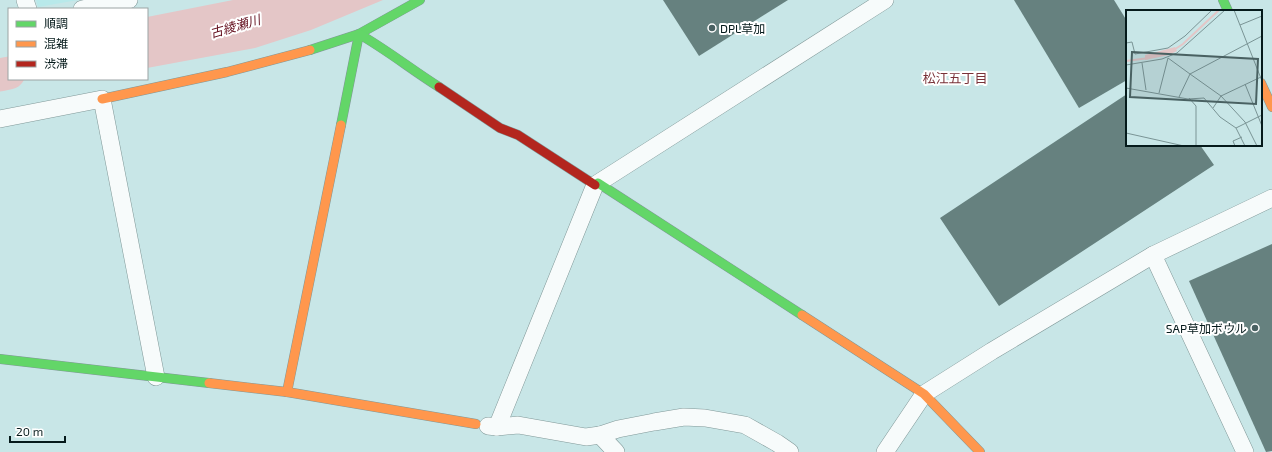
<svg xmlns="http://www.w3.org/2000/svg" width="1272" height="452" viewBox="0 0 1272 452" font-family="'Exo 2','Noto Sans JP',sans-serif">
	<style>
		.built { fill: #b8e9ea }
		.water { fill: #e4c6c7 }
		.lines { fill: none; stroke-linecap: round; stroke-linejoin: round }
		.river { stroke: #e4c6c7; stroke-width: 33 }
		.building { fill: #66817f }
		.street-casing { stroke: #809898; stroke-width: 18 }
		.fast-casing { stroke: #809898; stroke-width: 10 }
		.slow-casing { stroke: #809898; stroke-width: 10 }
		.jam-casing { stroke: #809898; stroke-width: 10 }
		.street { stroke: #f7fbfb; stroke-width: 17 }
		.fast { stroke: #63d668; stroke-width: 9 }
		.slow { stroke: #ff974d; stroke-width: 9 }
		.jam { stroke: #b3261e; stroke-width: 9 }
		.poi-dot { fill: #496162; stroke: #fff; stroke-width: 1.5 }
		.labels { text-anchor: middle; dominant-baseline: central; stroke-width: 4; stroke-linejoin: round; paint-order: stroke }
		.poi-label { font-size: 12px; fill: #051a1b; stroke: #fff; text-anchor: start }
		.water-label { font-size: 13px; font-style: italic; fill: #651120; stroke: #fff }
		.neighbourhood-label { font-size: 13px; fill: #793138; stroke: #fff }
		.inset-river { fill: none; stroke: #e4c6c7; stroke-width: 2 }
		.inset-road { fill: none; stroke: #7a9495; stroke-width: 1 }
		.view { fill: #496162; fill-opacity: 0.15; stroke: #496162; stroke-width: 2 }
		.inset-edge { fill: none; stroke: #051a1b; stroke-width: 2 }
	</style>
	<rect width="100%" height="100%" fill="#c8e6e7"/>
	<!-- built -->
	<path class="built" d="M36,0H78L38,7Z"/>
	<!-- water -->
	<path class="water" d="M233,0H383L311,30L255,48L147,68V17Z"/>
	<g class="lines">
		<!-- river -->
		<path class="river" d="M0,75L9,73"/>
	</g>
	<!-- building -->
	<g class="building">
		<path d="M663,0H788L699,56Z"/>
		<path d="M1014,0H1114L1127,21V80L1079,108Z"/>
		<path d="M1127,94V145H1200L1214,165L999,306L940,218Z"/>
		<path d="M1272,244V451L1266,452L1189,281Z"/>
	</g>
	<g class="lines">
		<defs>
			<g id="street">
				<path d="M25,0L28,9"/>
				<path d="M82,9L129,0"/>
				<path d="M0,119L102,99L156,377"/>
				<path d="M1153,255L1245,452"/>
				<path d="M488,426L497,427L518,425L586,437L600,435L618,429L654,422L684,417L705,418L745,425L777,443L790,452"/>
				<path d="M497,427L595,185L885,0"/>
				<path d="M600,435L616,452"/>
				<path d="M885,452L924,394L992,351L1153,255L1272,198"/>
			</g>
			<g id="fast">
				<path d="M1223,0L1228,11"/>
				<path d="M310,50L359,34L420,0"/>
				<path d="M341,125L359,34C387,50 412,70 439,87"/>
				<path d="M598,183L802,315"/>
				<path d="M0,359L209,383"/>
			</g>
			<g id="slow">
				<path d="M1261,83L1272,107"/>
				<path d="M102,99L227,72L310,50"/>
				<path d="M802,315L924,394L980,452"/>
				<path d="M209,383L287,392L476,424"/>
				<path d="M287,392L341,125"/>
			</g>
			<path id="jam" d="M439,87L500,128L518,135L595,185"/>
		</defs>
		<!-- street casing -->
		<use href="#street" class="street-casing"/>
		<!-- fast casing -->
		<use href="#fast" class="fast-casing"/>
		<!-- slow casing -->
		<use href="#slow" class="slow-casing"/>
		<!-- jam casing -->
		<use href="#jam" class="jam-casing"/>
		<!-- street -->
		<use href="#street" class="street"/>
		<!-- fast -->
		<use href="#fast" class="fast"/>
		<!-- slow -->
		<use href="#slow" class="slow"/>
		<!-- jam -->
		<use href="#jam" class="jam"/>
	</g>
	<!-- markers -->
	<g class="poi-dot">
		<circle cx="712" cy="28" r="4"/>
		<circle cx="1255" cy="328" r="4"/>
	</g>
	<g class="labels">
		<!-- poi labels -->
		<g class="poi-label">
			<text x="720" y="28">DPL草加</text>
			<text x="1247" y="328" text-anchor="end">SAP草加ボウル</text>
		</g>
		<!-- water labels -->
		<g class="water-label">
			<text transform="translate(235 26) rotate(-16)">古綾瀬川</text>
		</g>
		<!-- neighbourhood labels -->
		<g class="neighbourhood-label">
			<text x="955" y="78">松江五丁目</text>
		</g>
	</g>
	<!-- overview -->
	<g transform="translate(1126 10)">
		<rect width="136" height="136" fill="#c8e6e7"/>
		<path d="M49,37L51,41L43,45L19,50V45Z" fill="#e4c6c7"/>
		<path class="inset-river" d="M46,41L57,34L93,0M0,51L23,48"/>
		<path class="inset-road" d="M108,0L136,71M114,15L136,6M0,33L6,32L9,44L42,38L59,26L86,0M16,53L20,80M0,55L36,49L51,43L99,0M64,64L95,86L119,112L131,136M119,74L136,116M0,78L62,89L78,88L94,107L110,118L119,136M33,83L42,48L64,64M53,87L64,64L136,26M63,88L70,96V136M87,98L95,86L135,67M110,118L136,105M0,123L58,136M109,136L107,131L116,127"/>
		<path class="view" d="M6,42L132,49L130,94L4,87Z"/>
		<rect width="136" height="136" class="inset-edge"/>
	</g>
	<!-- legend -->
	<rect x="8" y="8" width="140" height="72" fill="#ffffff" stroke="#9ba3a4"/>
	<rect x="16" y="21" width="20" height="6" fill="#63d668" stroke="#9ba3a4"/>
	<text x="44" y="28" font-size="12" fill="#051a1b">順調</text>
	<rect x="16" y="41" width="20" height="6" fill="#ff974d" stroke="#9ba3a4"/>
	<text x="44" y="48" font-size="12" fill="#051a1b">混雑</text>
	<rect x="16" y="61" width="20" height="6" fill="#b3261e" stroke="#9ba3a4"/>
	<text x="44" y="68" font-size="12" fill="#051a1b">渋滞</text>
	<!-- scale -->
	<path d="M10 436v6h55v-6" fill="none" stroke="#051a1b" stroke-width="2"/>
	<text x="16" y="436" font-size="12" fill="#051a1b" stroke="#ffffff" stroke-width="3" paint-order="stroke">20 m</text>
</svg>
